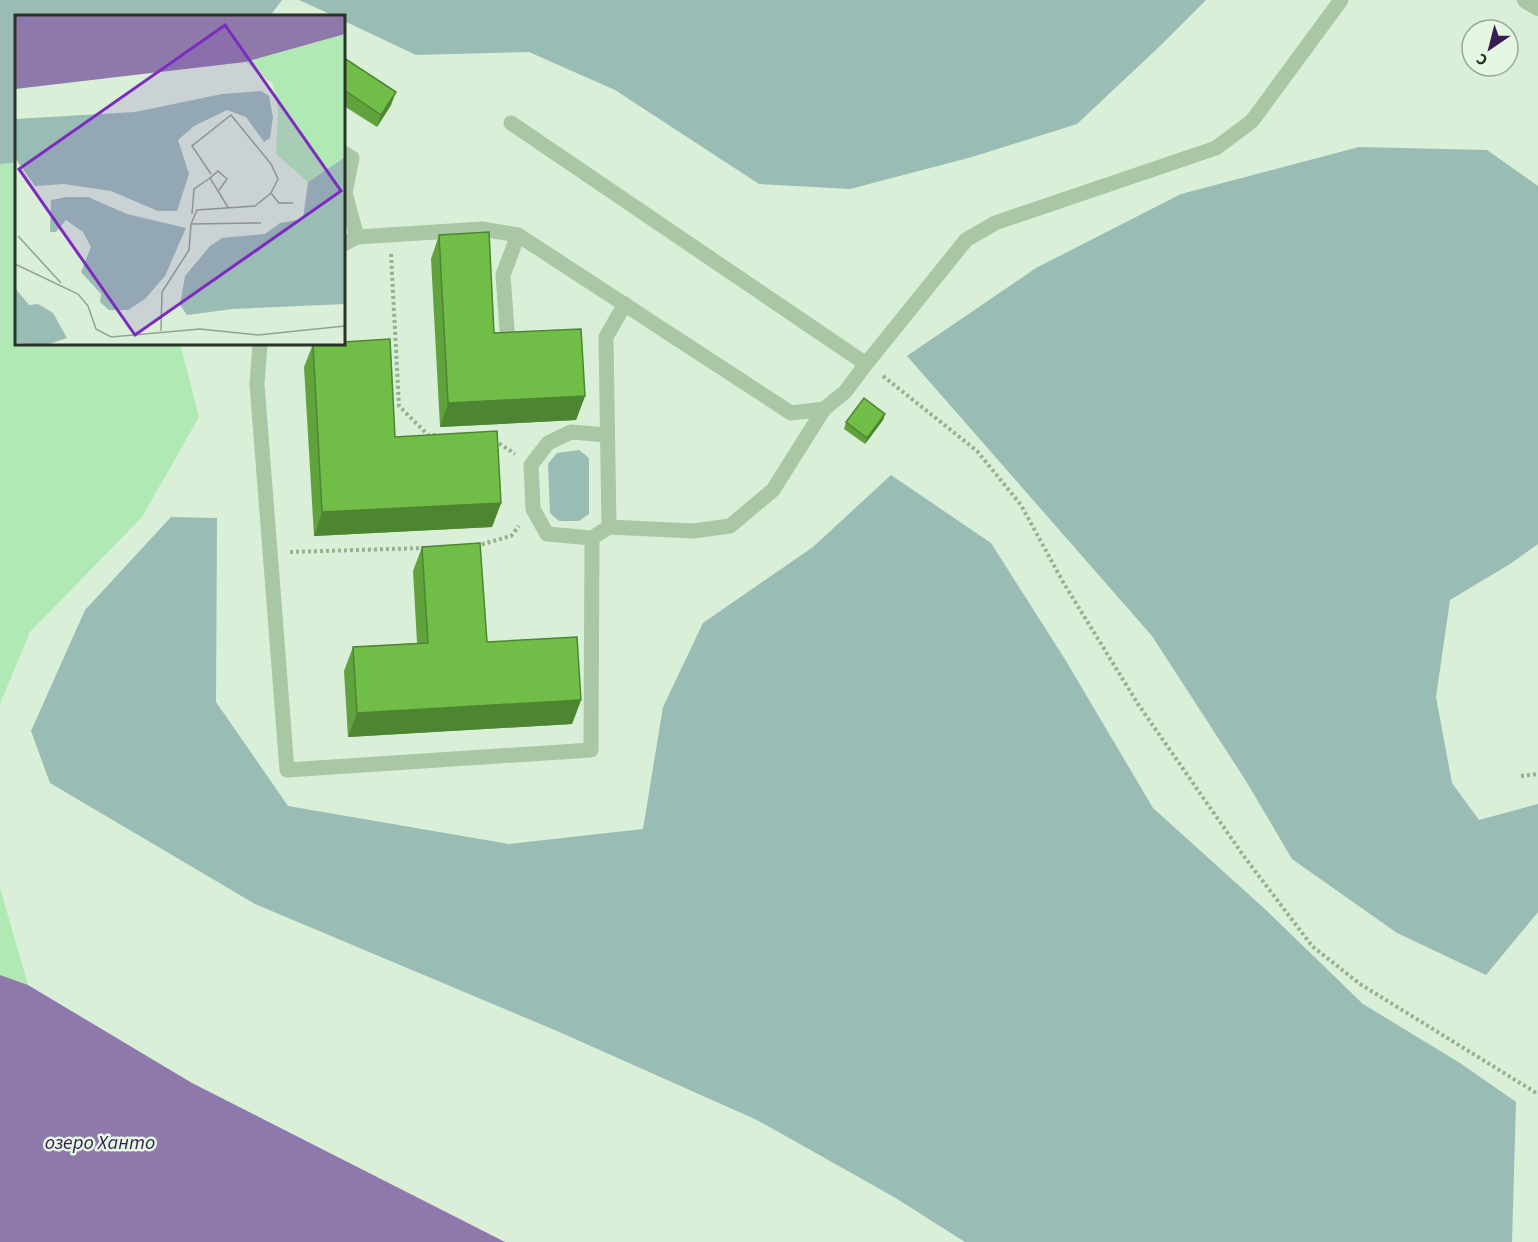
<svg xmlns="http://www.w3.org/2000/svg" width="1538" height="1242" viewBox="0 0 1538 1242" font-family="'Source Sans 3',sans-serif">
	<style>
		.green { fill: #99bcb4 }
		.sand { fill: #b0e9b4 }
		.water { fill: #8f79aa }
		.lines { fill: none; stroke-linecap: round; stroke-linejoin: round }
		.path { stroke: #95b18f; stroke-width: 4; stroke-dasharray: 3 3; stroke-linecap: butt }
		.lane { stroke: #a9c6a5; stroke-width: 15 }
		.street { stroke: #a9c6a5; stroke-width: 18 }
		.wall { fill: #60a33d }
		.shaded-wall { fill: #4e8532 }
		.building { fill: #70be47; stroke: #4e8532; stroke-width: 1.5 }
		.labels { text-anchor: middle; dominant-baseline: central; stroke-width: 5; stroke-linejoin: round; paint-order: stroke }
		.water-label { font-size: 20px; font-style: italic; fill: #361e50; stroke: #e4f7e3 }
		.inset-road { fill: none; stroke: #93a391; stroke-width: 1.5 }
		.view { fill: #7b2cbf; fill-opacity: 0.15; stroke: #7b2cbf; stroke-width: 3 }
		.inset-edge { fill: none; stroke: #293226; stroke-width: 3 }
	</style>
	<rect width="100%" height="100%" fill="#d9efd8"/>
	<!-- green -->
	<g class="green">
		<path d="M0,0H282L270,16H16V163L0,164Z"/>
		<path d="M299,0H1206L1160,46L1077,124L972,157L850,189L759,184L615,90L529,52L416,55L344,21V16H334Z"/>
		<path d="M1359,147L1487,150L1538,186V544L1510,564L1450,600L1436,697L1452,783L1479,820L1538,804V912L1486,975L1397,933L1292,859L1246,781L1152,636L907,356L1036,268L1181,194Z"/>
		<path d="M579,450L589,458V514L579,521H559L550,513L548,464L557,453Z"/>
		<path d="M891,475L991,543L1066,661L1153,808L1266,910L1363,1004L1460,1063L1516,1102L1512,1242H965L894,1197L757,1120L557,1031L255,904L50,783L31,731L85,610L171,517L217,518L216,702L288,806L509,844L643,829L663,707L703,623L813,547Z"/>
	</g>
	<!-- sand -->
	<g class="sand">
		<path d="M16,163V344H180L199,417L142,517L30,632L0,704V164Z"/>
		<path d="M0,888L28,985L0,975Z"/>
	</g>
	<!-- water -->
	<path class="water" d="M0,975L28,985L192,1083L505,1242H0Z"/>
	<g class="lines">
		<!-- path -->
		<g class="path">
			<path d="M391,254L399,406L428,435H437"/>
			<path d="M883,376L977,451L1021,505L1063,582L1138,704L1243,855L1312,946L1360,984L1538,1094"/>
			<path d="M494,440L515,454"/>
			<path d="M476,546L511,536L519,526"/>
			<path d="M290,552L424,548"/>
			<path d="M1521,776L1538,774"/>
		</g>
		<!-- lane -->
		<g class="lane">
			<path d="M511,123L866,364L966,240L995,223L1216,148L1252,121L1341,0"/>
			<path d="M344,153L352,158L345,193L357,237"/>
			<path d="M344,244L357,237L482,229L518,235L791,413L824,409L845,392L866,364"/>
			<path d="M260,344L257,384L287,770L591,750L592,538"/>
			<path d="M508,344L503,275L518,235"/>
			<path d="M607,435L571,432L548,443L531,465L533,509L547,534L592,538L609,527L606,337L625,304"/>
			<path d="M609,527L693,531L730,526L773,490L824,409"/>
		</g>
		<!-- street -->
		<path class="street" d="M1526,0L1538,7"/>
	</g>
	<!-- wall -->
	<g class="wall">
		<path d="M344,58L391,105L377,127L344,106Z"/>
		<path d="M439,235L494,333L585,396L576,420L440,427L431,259Z"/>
		<path d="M313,344L395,437L501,503L492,527L314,536L304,367Z"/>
		<path d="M885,414L883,420L865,444L844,429L846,422Z"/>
		<path d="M422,547L487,642L581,700L572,724L348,737L344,671L353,647L417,643L413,571Z"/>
	</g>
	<!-- shaded-wall -->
	<g class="shaded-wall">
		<path d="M396,92L391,105L377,127L381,115Z"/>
		<path d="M585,396L576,420L440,427L448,403Z"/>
		<path d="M885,414L883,420L865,444L867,438Z"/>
		<path d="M501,503L492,527L314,536L322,512Z"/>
		<path d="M581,700L572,724L348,737L357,713Z"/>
	</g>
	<!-- building -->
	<g class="building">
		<path d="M344,58L396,92L381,115L344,90Z"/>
		<path d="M489,232L494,333L581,329L585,396L448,403L439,235Z"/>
		<path d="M390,339L395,437L497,431L501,503L322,512L313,344H344V342Z"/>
		<path d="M864,398L885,414L867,438L846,422Z"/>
		<path d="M480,543L487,642L577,637L581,700L357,713L353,647L428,643L422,547Z"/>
	</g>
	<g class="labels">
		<!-- water labels -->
		<g class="water-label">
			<text x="100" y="1143">озеро Ханто</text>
		</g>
	</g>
	<!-- overview -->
	<g transform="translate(15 15)">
		<rect width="330" height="330" fill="#d9efd8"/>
		<path d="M246,76L254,81L258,102L255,123L249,127L231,102L212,95L179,111L163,125L174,159L162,196H143L96,176L49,169L20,171L0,143V104L120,97L207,79ZM330,142V289L218,294L172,300L165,290L170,261L195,231L207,223L250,219L265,208L288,204L293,167ZM52,182H73L112,199L171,213L150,261L130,284L113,295H94L85,287L86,279L66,257L76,232L68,217L51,205L41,217H35L36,185ZM0,273L14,290L23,289L38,298L52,323L31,330L0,328Z" fill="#99bcb4"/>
		<path d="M330,19V142L293,167L261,139L263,94L258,69L230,47Z" fill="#b0e9b4"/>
		<path d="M0,0H330V19L230,47L0,74Z" fill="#8f79aa"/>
		<path class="inset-road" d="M204,175L212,164L203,156L195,163L214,194M256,178L264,188H278M177,199L179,174L195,163M176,209L182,195L240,191L256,178L263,164L256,149L216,100L177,131L196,159M3,221L46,268M0,249L63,279L73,291L81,314L96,322L185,314L243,320L330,311M146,316L147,277L174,235L176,209L246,208"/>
		<path class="view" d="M210,10L326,176L120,320L4,154Z"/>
		<rect width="330" height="330" class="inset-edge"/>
	</g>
	<!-- north arrow -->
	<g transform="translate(1490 48) rotate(215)"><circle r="28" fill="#e4f7e3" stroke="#99a897" stroke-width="1.5"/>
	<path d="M0-4.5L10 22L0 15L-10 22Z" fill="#361e50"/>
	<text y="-9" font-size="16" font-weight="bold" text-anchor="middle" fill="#293226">С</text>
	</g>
</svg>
